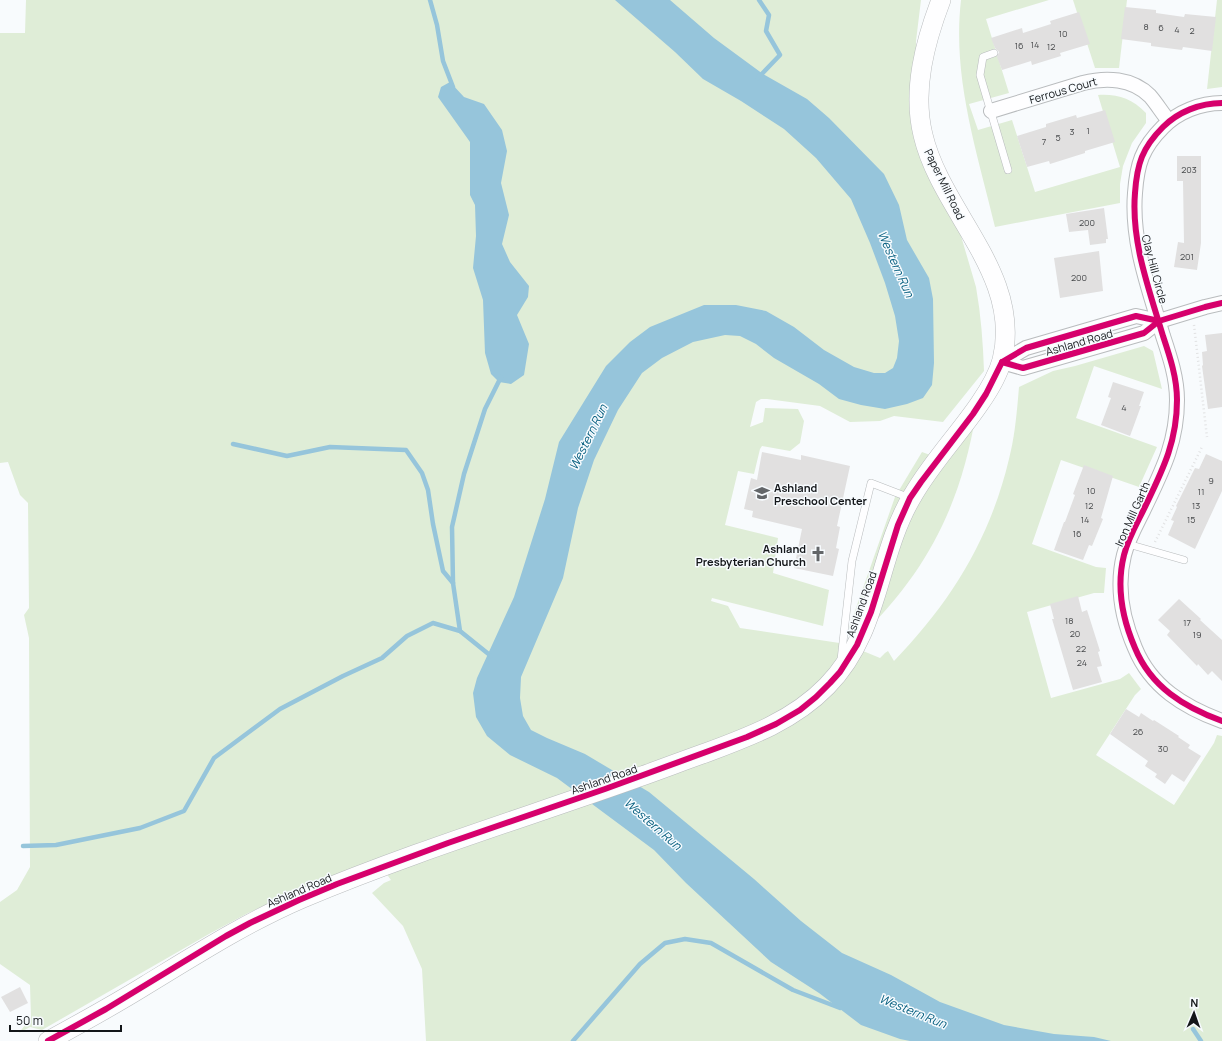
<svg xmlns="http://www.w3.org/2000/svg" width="1222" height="1041" viewBox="0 0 1222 1041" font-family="Manrope,sans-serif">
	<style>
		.green { fill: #dfedd7 }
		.water { fill: #96c5db }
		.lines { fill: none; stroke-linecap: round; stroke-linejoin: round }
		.stream { stroke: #96c5db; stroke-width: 4.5 }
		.building { fill: #e1e0e0 }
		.service-casing { stroke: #b9bcbe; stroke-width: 8 }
		.minor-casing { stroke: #b9bcbe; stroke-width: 16 }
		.secondary-casing { stroke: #b9bcbe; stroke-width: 20 }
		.path { stroke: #e1e2e3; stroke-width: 2.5; stroke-dasharray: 1 3; stroke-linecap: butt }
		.service { stroke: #fefeff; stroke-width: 7 }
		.minor { stroke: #fefeff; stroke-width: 14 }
		.secondary { stroke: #fefeff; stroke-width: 19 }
		.cycleway-casing { stroke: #f7fbfe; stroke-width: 8 }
		.cycleway { stroke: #d6006c; stroke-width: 6 }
		.labels { text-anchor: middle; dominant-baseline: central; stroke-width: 3; stroke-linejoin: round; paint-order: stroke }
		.number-label { font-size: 9px; fill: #484a4c }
		.street-label { font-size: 11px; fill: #131619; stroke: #f7fbfe }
		.poi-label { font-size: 11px; font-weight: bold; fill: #131619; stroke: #f7fbfe; text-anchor: start }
		.water-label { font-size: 12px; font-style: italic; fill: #086080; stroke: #f7fbfe }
	</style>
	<rect width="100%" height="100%" fill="#f8fbfd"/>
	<!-- green -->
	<g class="green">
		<path d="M26,0H921L916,41V83L976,287C981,315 983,343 984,371L943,422L894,416L880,421L850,422L820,406L767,399H761L756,402L750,427L763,422L765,408L798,409L804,421L800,443L790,451L762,446L760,449L754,474L738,471L725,525L778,538L773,573L829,590L823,626L712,598L711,601L728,606L740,628L846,644L880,658L885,653L888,651L894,661C951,602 990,539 1009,459C1015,436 1017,411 1019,387L1053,371L1075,366L1144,346L1153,351L1162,389L1094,366L1076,418L1157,447L1139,487L1061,460L1032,544L1096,567L1106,568L1104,593H1094L1027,612L1051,698L1120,679L1129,673L1141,689L1135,695L1096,755L1174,805L1214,743L1217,735L1222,736V1041H426L422,969L403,926L372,893L384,883L391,880L377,861L290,894L248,913L209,934L42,1030L30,1027L19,1033L31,1017L30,985L0,964V902L17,890L30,867L29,638L24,615L29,608L28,503L20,495L8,462L0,463V33H25Z"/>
		<path d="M961,0H1049L986,19L1009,93L969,104L978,130L1012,120L1035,192L1120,167L1098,95C1118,94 1131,98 1146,113V123L1132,143L1123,166L1120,184V203L995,227C977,151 952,78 961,0Z"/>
		<path d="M1073,0H1127L1119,68H1095Z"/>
		<path d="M1217,0H1222V87L1207,89Z"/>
		<path d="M976,413C961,505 927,572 860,637L849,628L895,497L922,452L941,459Z"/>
	</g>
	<!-- water -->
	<g class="water">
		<path d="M615,0H670L714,38L763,74L807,99L829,118L884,174L899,205L907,240L929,278L933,299L934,363L932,385L923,398L907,404L885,409L861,405L839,399L819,384L774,358L756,344L740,336L725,335L693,342L662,358L642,373L618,410L594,460L578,508L563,578L521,677L520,698L523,716L531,730L547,738L585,754L649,792L754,879L801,921L842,953L891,975L940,1002L1004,1025L1054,1034L1094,1037L1111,1041H910L900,1039L861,1025L819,993L771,962L686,883L654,850L557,778L510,755L487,736L476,717L473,693L477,678L514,597L545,499L559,442L606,366L630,342L650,327L704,305H736L766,311L794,327L824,350L854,367L874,373H885L893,368L897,358L899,341L895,316L885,283L870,243L851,199L816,158L784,129L741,101L703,79L675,52Z"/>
		<path d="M450,82L464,97L484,104L502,130L507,151L501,183L509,215L502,244L510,262L529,286L528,297L517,315L529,344L524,375L511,384L499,382L491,374L485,353L483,300L473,268L476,236L475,205L470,195V142L438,97L441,87Z"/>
	</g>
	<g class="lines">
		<!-- stream -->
		<g class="stream">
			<path d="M430,0L437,25L443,61L453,87"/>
			<path d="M758,78L780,55L766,31L769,15L759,0"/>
			<path d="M233,444L287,456L330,447L406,450L422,473L428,490L433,524L443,571L453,583"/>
			<path d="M491,656L460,631L453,583L452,527L464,474L485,409L501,377"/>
			<path d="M23,846L56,845L140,828L184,811L214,758L280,709L343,676L382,658L407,636L433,623L460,631"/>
			<path d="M1193,1029L1201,1041"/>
			<path d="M573,1041L640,964L665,943L685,939L711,943L793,990L840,1008"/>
		</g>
	</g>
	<!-- building -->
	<g class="building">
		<path d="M1125,7L1156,10V13L1184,17L1185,14L1216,17L1212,51L1183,47L1182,50L1151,46V43L1121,39Z"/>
		<path d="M1079,12L1090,44L1060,53L1061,56L1032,65L1031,61L1002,70L997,57L999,52L995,48L991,38L1022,28L1023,33L1051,24L1050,21Z"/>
		<path d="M1105,110L1115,142L1085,151V153L1050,164L1049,161L1027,167L1017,136L1046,127V124L1076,115L1077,118Z"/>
		<path d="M1177,156H1201V243L1197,270L1174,267L1178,242L1184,243L1183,181H1177Z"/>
		<path d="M1104,208L1108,239H1106V243L1090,245L1088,230L1069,232L1066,214Z"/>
		<path d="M1099,251L1103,291L1060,298L1054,258Z"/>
		<path d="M1222,333V407L1208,409L1202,366L1203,365L1202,352L1207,351L1205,335Z"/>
		<path d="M1113,382L1144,392L1139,406H1141L1130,436L1101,425L1111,398L1108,397Z"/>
		<path d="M762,452L801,460V455L850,466L837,526L840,527L836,548L839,549L833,576L794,568L802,529L752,517L753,511L744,509L751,478L757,480Z"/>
		<path d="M1206,454L1222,461V491L1195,549L1168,535L1174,521L1171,520L1177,507L1176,506L1195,468L1199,469Z"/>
		<path d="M1084,465L1113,476L1101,518L1103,519L1092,546L1089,545L1083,560L1054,550L1064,522H1065L1075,495L1073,494Z"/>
		<path d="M1078,596L1082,612L1087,610L1100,651L1098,652L1102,666L1097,667L1102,682L1073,690L1052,619H1054L1050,604Z"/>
		<path d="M1179,599L1201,619L1200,620L1222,640V681L1212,671L1208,675L1198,664L1197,666L1167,635L1170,631L1158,620Z"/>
		<path d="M1126,709L1139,717L1141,713L1153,721L1154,720L1179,736L1178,737L1190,745L1188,748L1201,756L1184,782L1172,774L1165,784L1155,777L1157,774L1145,766L1148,761L1110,734Z"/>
		<path d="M20,987L28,1003L10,1012L1,997Z"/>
	</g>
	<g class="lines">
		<defs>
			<g id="service">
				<path d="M994,53L983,57L980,75L1008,170"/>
				<path d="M1128,544L1184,560"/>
				<path d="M841,660L852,561L871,483L910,498"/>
			</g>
			<g id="minor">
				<path d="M1222,103C1200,103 1178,112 1163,127C1142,148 1137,164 1135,193C1131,242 1149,289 1163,336C1170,357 1177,378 1177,400C1177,444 1161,473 1143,511C1136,525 1128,539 1124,555C1116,587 1122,618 1135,648C1151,687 1184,707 1222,721"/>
				<path d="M991,111L1083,83C1106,77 1132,78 1150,96C1157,104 1162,113 1169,121"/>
				<path d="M1002,362L1023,368L1144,333L1159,321L1205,307L1222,303"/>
				<path d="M1002,362L1026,348L1136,316L1159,321"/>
			</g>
			<path id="secondary" d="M48,1041C81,1023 114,1005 146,985C197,954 247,922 303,898C412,852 527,817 639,777C662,769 685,760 708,752C751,736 794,720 827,686C881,631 876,556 913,495C932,462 959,434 980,403C989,390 998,375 1002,360C1023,275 941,212 923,135C912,90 925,42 941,0"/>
		</defs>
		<!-- service casing -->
		<use href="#service" class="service-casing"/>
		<!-- minor casing -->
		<use href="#minor" class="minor-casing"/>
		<!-- secondary casing -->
		<use href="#secondary" class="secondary-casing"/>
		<!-- path -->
		<g class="path">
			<path d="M1194,325L1207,437"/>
			<path d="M1155,542L1202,447"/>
		</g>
		<!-- service -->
		<use href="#service" class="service"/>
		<!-- minor -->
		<use href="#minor" class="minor"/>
		<!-- secondary -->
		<use href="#secondary" class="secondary"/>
		<defs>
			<g id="cycleway">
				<path d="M1222,103C1200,103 1178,112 1163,127C1142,148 1137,164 1135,193C1131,242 1149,289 1163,336C1170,357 1177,378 1177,400C1177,444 1161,473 1143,511C1136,525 1128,539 1124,555C1116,587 1122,618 1135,648C1151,687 1184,707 1222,721"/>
				<path d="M1002,362L1023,368L1144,333L1159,321L1205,307L1222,303"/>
				<path d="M48,1041L106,1009L226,936L250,923L299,900L337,884L448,843L605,789L747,737L776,724L800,710L816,697L830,683L840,672L857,645L871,612L898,525L910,498L921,482L973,414L986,394L1002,362L1026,348L1136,316L1159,321"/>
			</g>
		</defs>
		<!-- cycleway casing -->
		<use href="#cycleway" class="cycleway-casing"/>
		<!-- cycleway -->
		<use href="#cycleway" class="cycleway"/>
	</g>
	<!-- icons -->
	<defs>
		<symbol id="school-bare" viewBox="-9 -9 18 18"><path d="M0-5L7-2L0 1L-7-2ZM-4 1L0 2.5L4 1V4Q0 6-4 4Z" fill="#636669" stroke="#f7fbfe" stroke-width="2.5" paint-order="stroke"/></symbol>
		<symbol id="church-bare" viewBox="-9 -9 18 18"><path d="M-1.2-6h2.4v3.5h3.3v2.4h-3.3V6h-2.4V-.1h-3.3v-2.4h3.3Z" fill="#636669" stroke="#f7fbfe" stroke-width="2.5" paint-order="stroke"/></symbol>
	</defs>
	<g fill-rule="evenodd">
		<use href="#school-bare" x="751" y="482" width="22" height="22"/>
		<use href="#church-bare" x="807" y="543" width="22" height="22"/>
	</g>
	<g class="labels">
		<!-- number labels -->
		<g class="number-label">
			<text x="1146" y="26">8</text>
			<text x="1161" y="27">6</text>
			<text x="1177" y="29">4</text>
			<text x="1192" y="30">2</text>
			<text x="1063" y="33">10</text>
			<text x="1035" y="44">14</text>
			<text x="1019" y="45">16</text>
			<text x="1051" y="46">12</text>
			<text x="1088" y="130">1</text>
			<text x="1072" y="131">3</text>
			<text x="1058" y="137">5</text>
			<text x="1044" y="141">7</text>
			<text x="1189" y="169">203</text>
			<text x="1087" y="222">200</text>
			<text x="1187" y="256">201</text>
			<text x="1079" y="277">200</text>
			<text x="1124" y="407">4</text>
			<text x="1211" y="480">9</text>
			<text x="1091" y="490">10</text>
			<text x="1201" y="491">11</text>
			<text x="1089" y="505">12</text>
			<text x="1196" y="505">13</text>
			<text x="1085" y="519">14</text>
			<text x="1191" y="519">15</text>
			<text x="1077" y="533">16</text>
			<text x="1069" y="620">18</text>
			<text x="1187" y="622">17</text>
			<text x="1075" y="633">20</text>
			<text x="1197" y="634">19</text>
			<text x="1081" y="648">22</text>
			<text x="1082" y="662">24</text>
			<text x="1138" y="731">26</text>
			<text x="1163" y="748">30</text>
		</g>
		<!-- street labels -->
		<g class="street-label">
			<text transform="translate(1063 90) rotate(-16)">Ferrous Court</text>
			<text transform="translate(945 184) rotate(64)">Paper Mill Road</text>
			<text transform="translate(1155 269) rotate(75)">Clay Hill Circle</text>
			<text transform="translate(1079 342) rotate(-16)">Ashland Road</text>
			<text transform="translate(1132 514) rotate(-66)">Iron Mill Garth</text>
			<text transform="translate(861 604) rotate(-70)">Ashland Road</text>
			<text transform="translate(604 779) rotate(-19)">Ashland Road</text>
			<text transform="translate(299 890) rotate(-23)">Ashland Road</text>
		</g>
		<!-- poi labels -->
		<g class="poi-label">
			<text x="774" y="487">Ashland<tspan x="774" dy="13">Preschool Center</tspan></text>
			<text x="806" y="548" text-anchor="end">Ashland<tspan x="806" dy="13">Presbyterian Church</tspan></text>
		</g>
		<!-- water labels -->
		<g class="water-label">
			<text transform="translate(896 264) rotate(66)">Western Run</text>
			<text transform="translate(588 437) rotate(-64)">Western Run</text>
			<text transform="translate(653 824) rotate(41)">Western Run</text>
			<text transform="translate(913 1011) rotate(22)">Western Run</text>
		</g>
	</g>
	<!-- north arrow -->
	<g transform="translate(1194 1013) rotate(2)" stroke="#f7fbfe" stroke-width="3" paint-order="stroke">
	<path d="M0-3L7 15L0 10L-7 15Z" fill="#131619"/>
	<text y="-6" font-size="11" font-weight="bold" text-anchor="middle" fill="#131619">N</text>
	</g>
	<!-- scale -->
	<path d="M10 1025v6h111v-6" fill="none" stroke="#131619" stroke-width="2"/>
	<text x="16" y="1025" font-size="12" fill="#131619" stroke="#f7fbfe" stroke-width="3" paint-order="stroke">50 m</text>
</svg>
